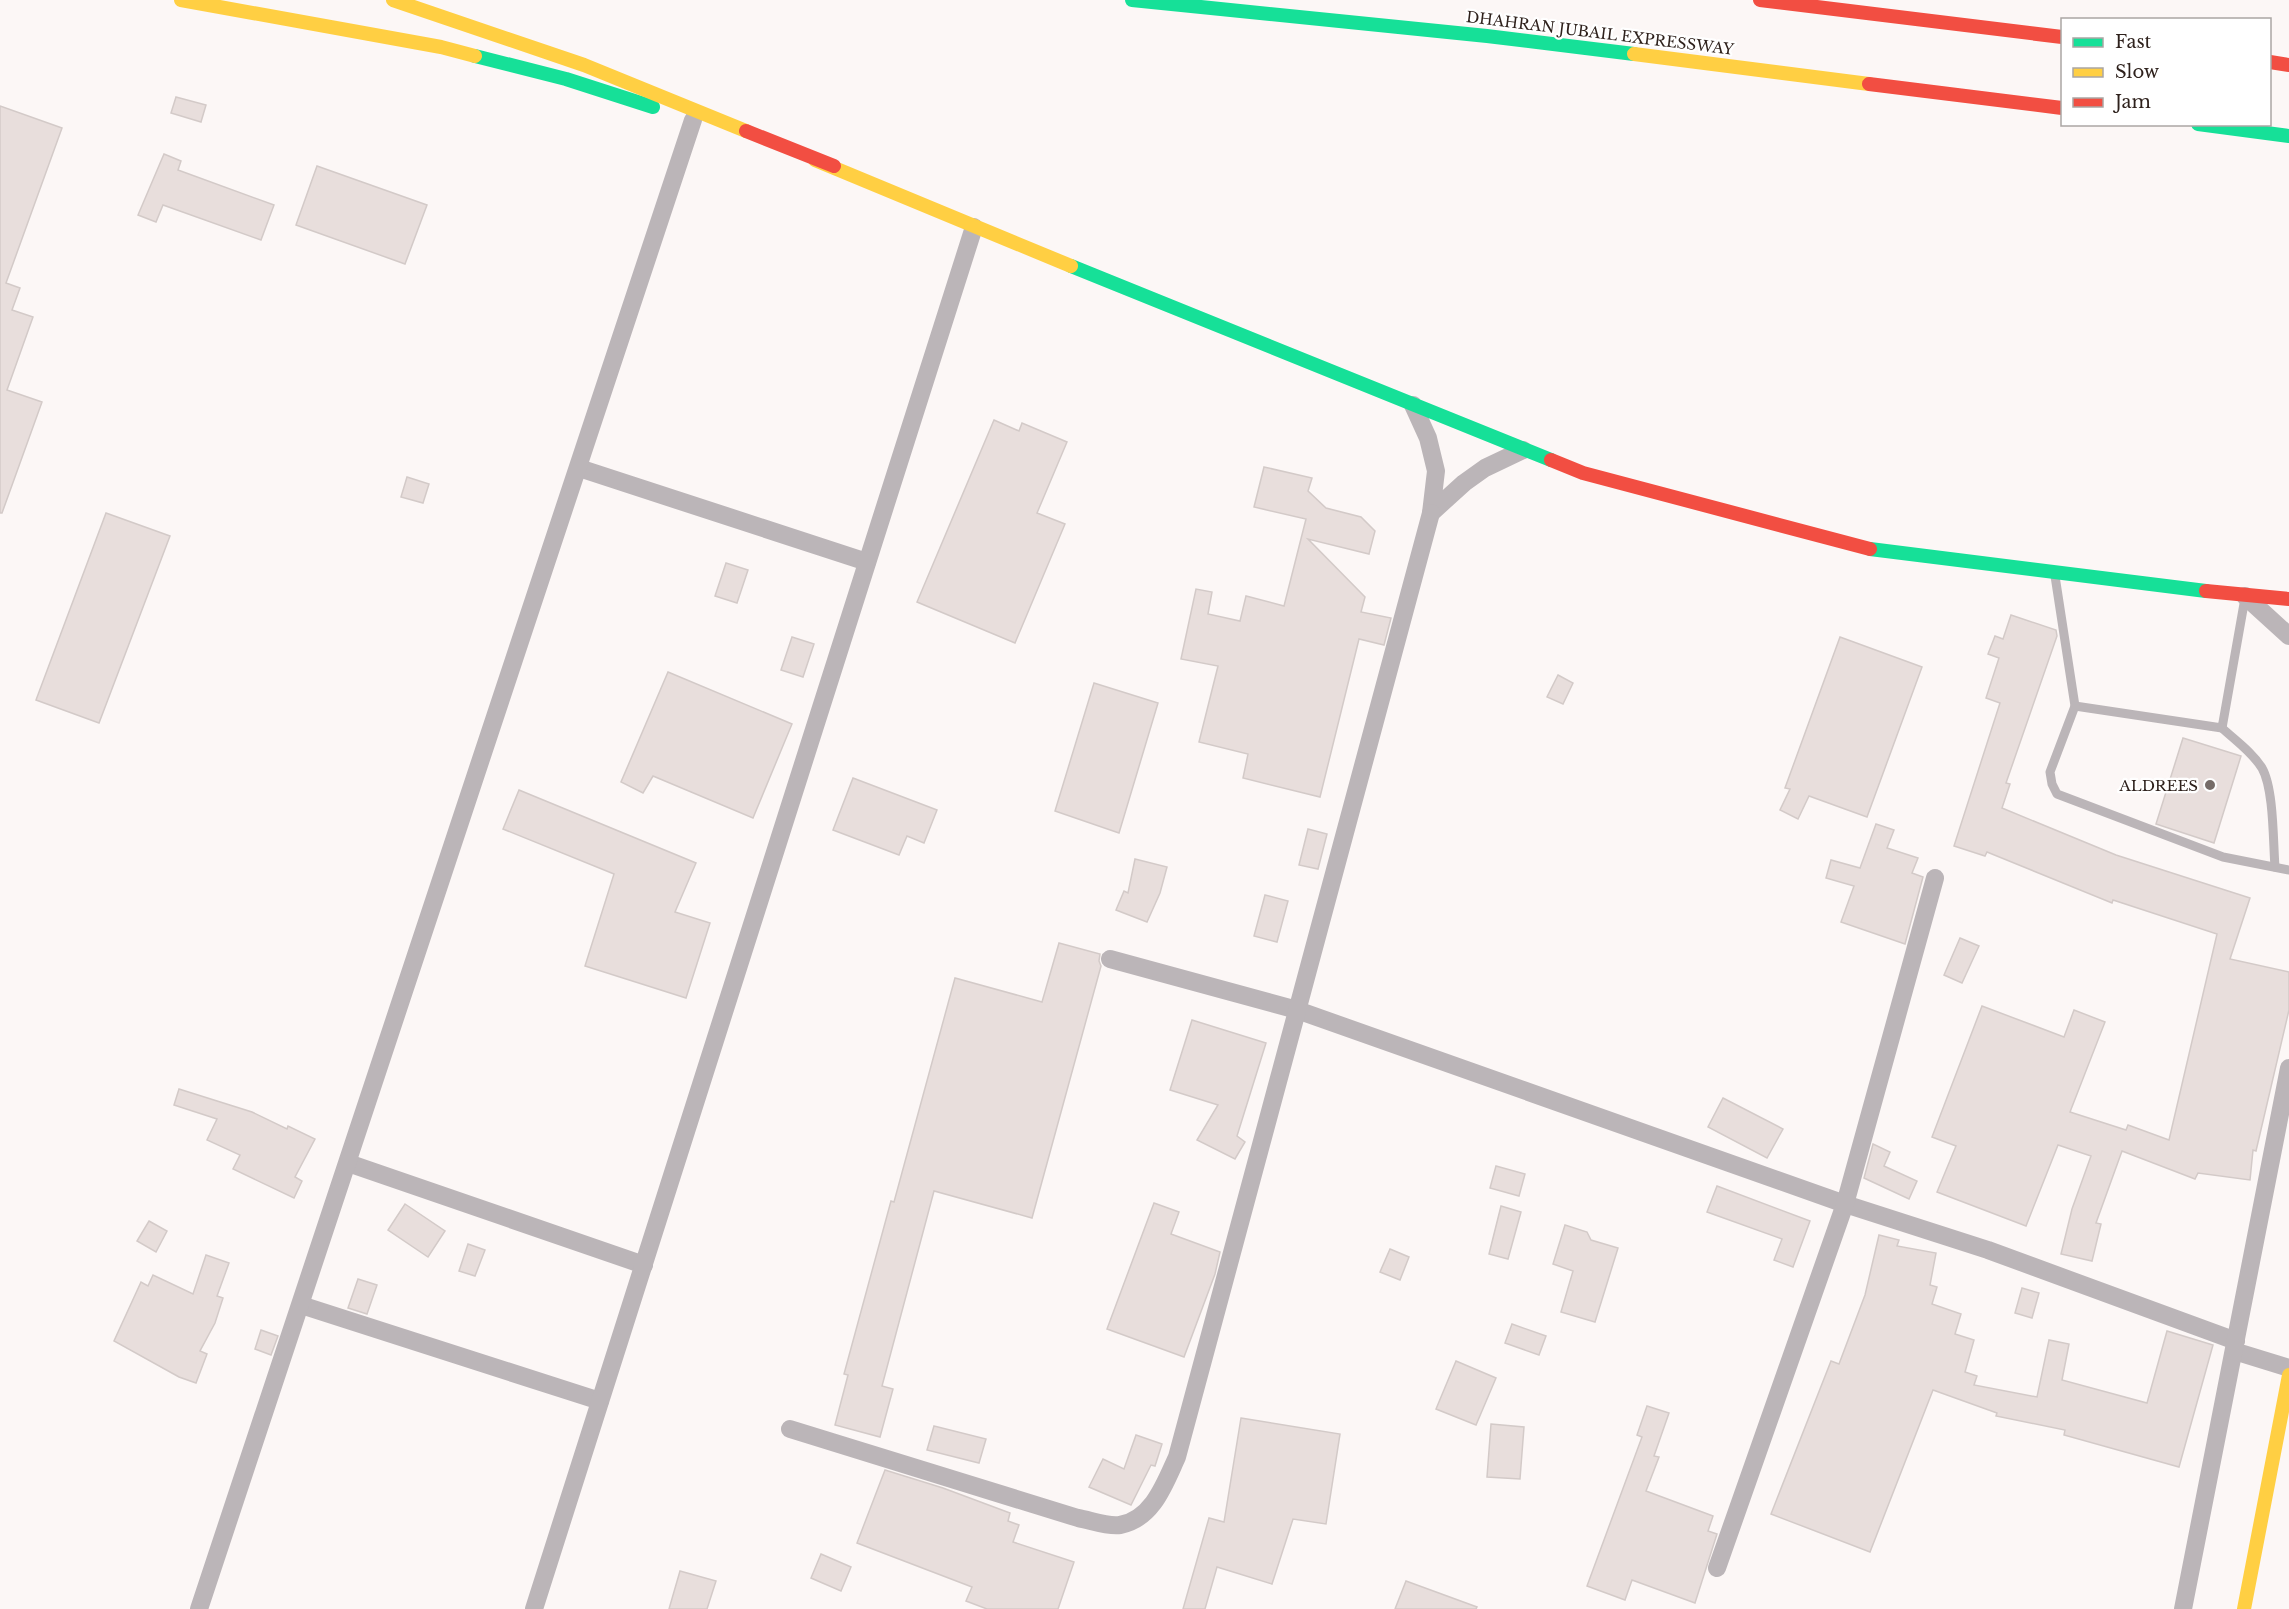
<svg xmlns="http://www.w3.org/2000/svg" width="2289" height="1609" viewBox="0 0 2289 1609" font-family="'Libre Baskerville',serif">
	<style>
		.building { fill: #e8dedc; stroke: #d3cac8; stroke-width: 1.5 }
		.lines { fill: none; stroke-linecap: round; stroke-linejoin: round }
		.lane { stroke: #bbb5b8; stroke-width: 9 }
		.street { stroke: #bbb5b8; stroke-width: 18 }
		.fast { stroke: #16e098; stroke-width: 14 }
		.slow { stroke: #ffcf43; stroke-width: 14 }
		.jam { stroke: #f24e42; stroke-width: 14 }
		.poi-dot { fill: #766c68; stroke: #fff; stroke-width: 2 }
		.labels { text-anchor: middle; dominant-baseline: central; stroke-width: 4.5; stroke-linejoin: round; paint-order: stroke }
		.street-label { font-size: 15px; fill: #2e211c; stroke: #fff }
		.poi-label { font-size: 15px; fill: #2e211c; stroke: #fff; text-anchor: end }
	</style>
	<rect width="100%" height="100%" fill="#fcf7f6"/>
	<!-- building -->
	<g class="building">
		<path d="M176,97L206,105L201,122L171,113Z"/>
		<path d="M0,106L62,128L6,283L20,288L12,310L33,317L7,390L42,402L2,513H0Z"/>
		<path d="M164,154L181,161L178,170L274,205L261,240L163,205L156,222L138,215Z"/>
		<path d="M317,166L427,205L405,264L296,225Z"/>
		<path d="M994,420L1019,431L1022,423L1067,442L1037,513L1065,524L1015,643L917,602Z"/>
		<path d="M1264,467L1312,478L1308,491L1326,508L1361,517L1375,531L1369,554L1308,539L1365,597L1361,612L1391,618L1384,645L1359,639L1320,797L1243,778L1248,754L1199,742L1218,666L1181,659L1196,589L1212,592L1208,614L1240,621L1246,596L1284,606L1306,519L1254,507Z"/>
		<path d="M407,477L429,484L423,503L401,497Z"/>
		<path d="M106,513L170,536L99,723L36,700Z"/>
		<path d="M726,563L748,570L737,603L715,596Z"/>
		<path d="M2011,615L2056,630L2057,636L2006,783L2010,784L2002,808L2116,855L2250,898L2230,959L2289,972V1010L2256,1151L2253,1150L2250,1180L2198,1173L2195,1179L2122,1151L2096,1223L2101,1224L2092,1261L2061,1254L2072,1209L2091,1156L2058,1145L2026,1226L1937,1192L1956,1146L1932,1137L1982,1006L2064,1037L2074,1010L2105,1022L2070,1112L2126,1130L2128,1125L2169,1140L2217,934L2113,900L2112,903L1987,852L1985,856L1954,846L2000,703L1986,698L1999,658L1988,654L1995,636L2003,639Z"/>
		<path d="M792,637L814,644L803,677L781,670Z"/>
		<path d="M1840,637L1922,667L1867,817L1809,796L1798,819L1780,810L1790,789L1785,788Z"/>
		<path d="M668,672L792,724L753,818L653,776L643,793L621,782Z"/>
		<path d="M1558,675L1573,683L1563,704L1547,697Z"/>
		<path d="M1094,683L1158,703L1119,833L1055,811Z"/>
		<path d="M2183,738L2241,756L2214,843L2156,824Z"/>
		<path d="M853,778L937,810L924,843L907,836L899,855L833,830Z"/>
		<path d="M519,790L696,863L675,912L710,923L686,998L585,966L614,874L503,829Z"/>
		<path d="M1876,824L1894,830L1887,848L1918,858L1912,873L1923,877L1905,944L1841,922L1854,886L1826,878L1831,860L1860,868Z"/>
		<path d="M1308,829L1327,834L1318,869L1299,865Z"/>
		<path d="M1135,859L1167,867L1160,893L1147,922L1116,910L1124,891L1128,893Z"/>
		<path d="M1265,895L1288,901L1277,942L1254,936Z"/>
		<path d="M1960,938L1979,946L1962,983L1944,975Z"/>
		<path d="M1059,943L1100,954L1099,961L1101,966L1032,1218L934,1191L882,1386L893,1389L880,1437L835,1425L848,1375L844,1374L891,1201L894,1202L955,978L1042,1002Z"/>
		<path d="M1192,1020L1266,1043L1237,1136L1245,1142L1235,1159L1197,1140L1218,1105L1170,1090Z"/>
		<path d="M179,1089L252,1112L287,1129L288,1126L315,1139L295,1177L302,1181L294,1198L233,1169L240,1155L207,1140L217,1119L174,1105Z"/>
		<path d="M1723,1098L1783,1129L1767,1158L1708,1127Z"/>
		<path d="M1873,1144L1890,1152L1884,1166L1917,1181L1909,1199L1864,1178Z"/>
		<path d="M1496,1166L1525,1174L1519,1196L1490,1188Z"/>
		<path d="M1717,1186L1810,1221L1793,1267L1774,1260L1782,1239L1707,1212Z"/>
		<path d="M1154,1203L1179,1212L1171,1234L1220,1252L1215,1274L1184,1357L1107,1329Z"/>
		<path d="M405,1204L445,1231L428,1257L388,1230Z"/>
		<path d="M1501,1206L1521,1212L1508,1259L1489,1254Z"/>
		<path d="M149,1221L167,1231L156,1252L137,1241Z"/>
		<path d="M1565,1225L1587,1232L1591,1240L1618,1248L1595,1322L1561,1312L1573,1271L1553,1264Z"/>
		<path d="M1879,1235L1899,1240L1897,1246L1936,1253L1930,1285L1937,1287L1932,1304L1961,1314L1955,1334L1974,1340L1965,1372L1977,1376L1974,1385L2037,1397L2049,1340L2069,1344L2062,1380L2147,1403L2167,1331L2213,1345L2179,1467L2064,1435L2065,1430L1996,1416L1997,1413L1933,1390L1870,1552L1771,1514L1831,1361L1839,1364L1865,1295Z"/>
		<path d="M468,1244L485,1250L475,1276L459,1271Z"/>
		<path d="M1390,1249L1409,1257L1400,1280L1380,1272Z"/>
		<path d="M206,1255L229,1263L217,1296L223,1298L215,1323L200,1351L207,1354L196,1383L179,1377L114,1341L141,1282L148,1286L153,1275L193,1294Z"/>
		<path d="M358,1279L377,1285L367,1314L348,1308Z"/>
		<path d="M2022,1288L2039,1293L2032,1318L2015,1313Z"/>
		<path d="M1512,1324L1546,1336L1539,1355L1505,1343Z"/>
		<path d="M261,1330L278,1336L271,1355L255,1349Z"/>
		<path d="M1456,1361L1496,1378L1476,1425L1436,1409Z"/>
		<path d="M1647,1406L1669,1413L1654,1456L1659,1457L1646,1491L1713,1516L1708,1531L1717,1534L1695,1603L1632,1580L1625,1600L1587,1586L1642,1437L1637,1435Z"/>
		<path d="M1241,1418L1340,1434L1326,1524L1293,1519L1272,1584L1217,1567L1205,1609H1183L1209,1518L1224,1522Z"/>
		<path d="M1491,1424L1524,1427L1520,1479L1487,1477Z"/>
		<path d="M934,1426L986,1439L979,1463L927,1450Z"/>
		<path d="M1136,1435L1162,1444L1155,1466L1151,1465L1131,1505L1089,1487L1103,1459L1124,1469Z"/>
		<path d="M885,1470L943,1488L1010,1513L1008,1521L1019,1525L1013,1542L1074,1562L1058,1609H987L966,1601L972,1587L857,1543Z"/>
		<path d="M821,1554L851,1567L841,1591L811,1578Z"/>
		<path d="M680,1571L716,1581L707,1609H669Z"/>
		<path d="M1406,1581L1477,1607L1476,1609H1395Z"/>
	</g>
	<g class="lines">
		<!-- lane -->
		<g class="lane">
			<path d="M2055,576L2075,706L2222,728L2245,598"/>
			<path d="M2075,706L2050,772L2052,784L2057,794L2223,857L2289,870"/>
			<path d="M2222,728C2236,741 2252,752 2262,768C2274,789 2273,842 2275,867"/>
		</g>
		<!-- street -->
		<g class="street">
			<path d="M1413,405L1428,438L1436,471L1431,513L1464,483L1485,468L1523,450"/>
			<path d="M579,468L867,562"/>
			<path d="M2245,596L2289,636"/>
			<path d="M1110,959L1297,1010L1845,1204L1988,1250L2236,1341"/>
			<path d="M348,1163L644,1265"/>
			<path d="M301,1305L600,1401"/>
			<path d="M2234,1351L2289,1368"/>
			<path d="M790,1429L1078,1518C1090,1520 1108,1527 1120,1525C1153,1519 1165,1483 1177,1457L1431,513"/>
			<path d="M1717,1568L1845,1204L1935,878"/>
			<path d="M199,1609L693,120"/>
			<path d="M534,1609L974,227"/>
			<path d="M2183,1609L2289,1068"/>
		</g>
		<!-- fast -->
		<g class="fast">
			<path d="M1132,0L1487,36L1634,54"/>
			<path d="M475,56L566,79L653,107"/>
			<path d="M2198,124L2289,136"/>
			<path d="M1071,266L1551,460"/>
			<path d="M1870,549L2206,591"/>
		</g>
		<!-- slow -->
		<g class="slow">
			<path d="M181,0L441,47L475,56"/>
			<path d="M393,0L584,65L746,131"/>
			<path d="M1634,54L1869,84"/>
			<path d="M815,160L1071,266"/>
			<path d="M2244,1609L2289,1375"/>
		</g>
		<!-- jam -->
		<g class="jam">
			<path d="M1760,0L2062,37"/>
			<path d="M2270,62L2289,65"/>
			<path d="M1869,84L2062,108"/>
			<path d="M746,131L834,166"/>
			<path d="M1551,460L1583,473L1870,549"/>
			<path d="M2206,591L2289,599"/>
		</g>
	</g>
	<!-- markers -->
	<circle class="poi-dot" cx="2210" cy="785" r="6"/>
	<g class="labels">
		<!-- street labels -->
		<g class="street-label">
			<text transform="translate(1600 33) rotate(7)">DHAHRAN JUBAIL EXPRESSWAY</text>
		</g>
		<!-- poi labels -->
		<g class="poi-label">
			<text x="2198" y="785">ALDREES</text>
		</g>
	</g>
	<!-- legend -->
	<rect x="2061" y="18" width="210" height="108" fill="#ffffff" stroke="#aba6a4" stroke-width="1.5"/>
	<rect x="2073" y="38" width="30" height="9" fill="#16e098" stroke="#aba6a4" stroke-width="1.5"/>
	<text x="2115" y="48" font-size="18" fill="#2e211c">Fast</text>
	<rect x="2073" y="68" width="30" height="9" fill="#ffcf43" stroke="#aba6a4" stroke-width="1.5"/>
	<text x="2115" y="78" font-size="18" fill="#2e211c">Slow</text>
	<rect x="2073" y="98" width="30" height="9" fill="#f24e42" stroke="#aba6a4" stroke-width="1.5"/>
	<text x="2115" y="108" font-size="18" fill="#2e211c">Jam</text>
</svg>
